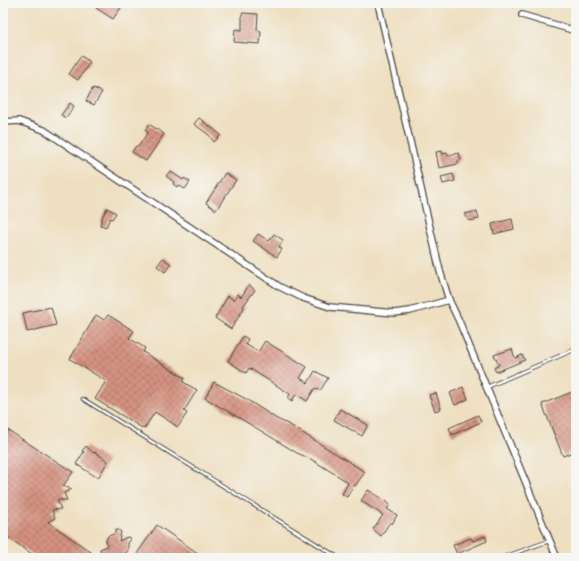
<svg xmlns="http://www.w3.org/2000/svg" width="579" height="561" viewBox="0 0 579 561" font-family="Pangolin,sans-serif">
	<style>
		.building { fill: url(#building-cross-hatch) }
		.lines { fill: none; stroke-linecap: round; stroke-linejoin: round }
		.service-casing { stroke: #484641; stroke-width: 4.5 }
		.minor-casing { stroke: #484641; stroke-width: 8 }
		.service { stroke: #fff; stroke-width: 2.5 }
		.minor { stroke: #fff; stroke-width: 5.5 }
	</style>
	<defs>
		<pattern id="building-cross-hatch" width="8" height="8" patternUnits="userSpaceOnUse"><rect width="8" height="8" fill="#d69381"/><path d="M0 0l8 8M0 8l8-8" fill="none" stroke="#ae786a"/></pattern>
	</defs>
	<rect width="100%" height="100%" fill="#f6f6f2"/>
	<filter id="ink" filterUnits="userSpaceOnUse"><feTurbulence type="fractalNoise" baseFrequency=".025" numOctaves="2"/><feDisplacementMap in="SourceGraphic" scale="8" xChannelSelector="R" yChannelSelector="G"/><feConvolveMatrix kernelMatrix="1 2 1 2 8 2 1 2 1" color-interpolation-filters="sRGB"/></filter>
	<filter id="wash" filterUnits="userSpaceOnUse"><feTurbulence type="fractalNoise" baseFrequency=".012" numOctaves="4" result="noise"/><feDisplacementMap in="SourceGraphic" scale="16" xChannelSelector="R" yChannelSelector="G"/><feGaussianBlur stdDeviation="0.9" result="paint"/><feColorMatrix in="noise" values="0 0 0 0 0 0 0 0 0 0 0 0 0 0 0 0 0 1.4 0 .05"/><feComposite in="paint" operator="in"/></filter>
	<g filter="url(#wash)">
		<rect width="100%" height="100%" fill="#eedfc0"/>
		<g id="blocks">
			<!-- building -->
			<g class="building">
				<path d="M99,3H124L113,19L96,8Z"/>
				<path d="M242,13L258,14L257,30L261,31L260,44L234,42L235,29L242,30Z"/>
				<path d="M81,56L90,62L78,80L69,74Z"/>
				<path d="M93,88L102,92L94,105L86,101Z"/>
				<path d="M70,103L74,106L66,118L61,115Z"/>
				<path d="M199,118L221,135L214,142L209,135L194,124Z"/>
				<path d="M149,124L164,134L146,161L132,152L136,146L138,147L148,132L145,130Z"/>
				<path d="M442,151V154L447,153L448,156L459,153L461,160L458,161V164L439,168L436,152Z"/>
				<path d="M170,171L183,180L184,178L190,182L185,189L178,185L177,187L173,184L174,182L166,176Z"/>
				<path d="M225,173L236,180L216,210L206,203Z"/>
				<path d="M453,174L455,181L443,184L441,177Z"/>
				<path d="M107,208L116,213L112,219L110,218L106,227L100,225L103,215Z"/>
				<path d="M477,211L479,219L469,221L465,214Z"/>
				<path d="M512,219L514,229L494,234L492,224Z"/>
				<path d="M258,234L269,241L274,234L283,240L279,247L282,249L277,257L253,241Z"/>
				<path d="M163,258L171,264L165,272L157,266Z"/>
				<path d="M249,285L255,290L243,306L244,308L231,329L215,318L228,296L234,300L238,294L241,297Z"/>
				<path d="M51,307L56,325L27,332L23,313Z"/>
				<path d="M96,315L104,320L108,315L134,331L129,338L145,348L143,352L185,378L183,382L197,390L184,411L187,413L178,427L155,412L144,429L95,399L106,381L70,359Z"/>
				<path d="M243,336L248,339L245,344L258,352L265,341L307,367L300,378L308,383L315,371L328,378L320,391L315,388L307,401L296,394L292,401L288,398L290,394L249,368L246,373L228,361Z"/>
				<path d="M512,349L515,358L522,355L525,360L496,372L494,368L499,365L494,355Z"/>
				<path d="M214,382L246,399L277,419L290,425L365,472L355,486L354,485L347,497L342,494L348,483L343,479L309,458L297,453L258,429L205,398Z"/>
				<path d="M463,387L468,399L455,405L450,393Z"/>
				<path d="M572,392L576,403V451L563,456L542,404Z"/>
				<path d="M436,393L441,409L435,411L429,395Z"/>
				<path d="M340,409L368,425L362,436L334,420Z"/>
				<path d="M478,415L481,422L452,435L449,428Z"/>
				<path d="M3,427L73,472L63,486L72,489L64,493L67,500H57L61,509L52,510L55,518L48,522L91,552L87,558H38L3,534Z"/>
				<path d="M86,446L94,453L95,452L108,461L98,478L76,464L84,452L82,451Z"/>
				<path d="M368,490L386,501L390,505L387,509L397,515L392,524L390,522L381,536L373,529L383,515L361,501Z"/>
				<path d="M157,525L205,558H134Z"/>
				<path d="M116,530H119L121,532L119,541L127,537L130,538V541L128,543V550L126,553L121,554L122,558L103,556L101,554L100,549L107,546L106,540L108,536L114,534Z"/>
				<path d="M485,536L487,541L457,554L453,545L471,538L473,541Z"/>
			</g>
		</g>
	</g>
	<g filter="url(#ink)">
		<use href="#blocks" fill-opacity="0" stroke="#484641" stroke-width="1"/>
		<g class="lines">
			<defs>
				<g id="service">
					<path d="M487,387L576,349"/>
					<path d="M83,399L339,558"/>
					<path d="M501,558L549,541"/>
				</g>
				<g id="minor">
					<path d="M378,3L440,271L449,300L459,321L557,558"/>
					<path d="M522,15L576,31"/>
					<path d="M3,122L19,121L44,130L280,287L303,298L330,307L394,313L410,311L449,300"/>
				</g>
			</defs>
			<!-- service casing -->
			<use href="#service" class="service-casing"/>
			<!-- minor casing -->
			<use href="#minor" class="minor-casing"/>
			<!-- service -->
			<use href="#service" class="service"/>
			<!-- minor -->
			<use href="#minor" class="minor"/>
		</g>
	</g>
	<!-- margin -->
	<rect width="579" height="561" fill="none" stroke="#f6f6f2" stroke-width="16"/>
</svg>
